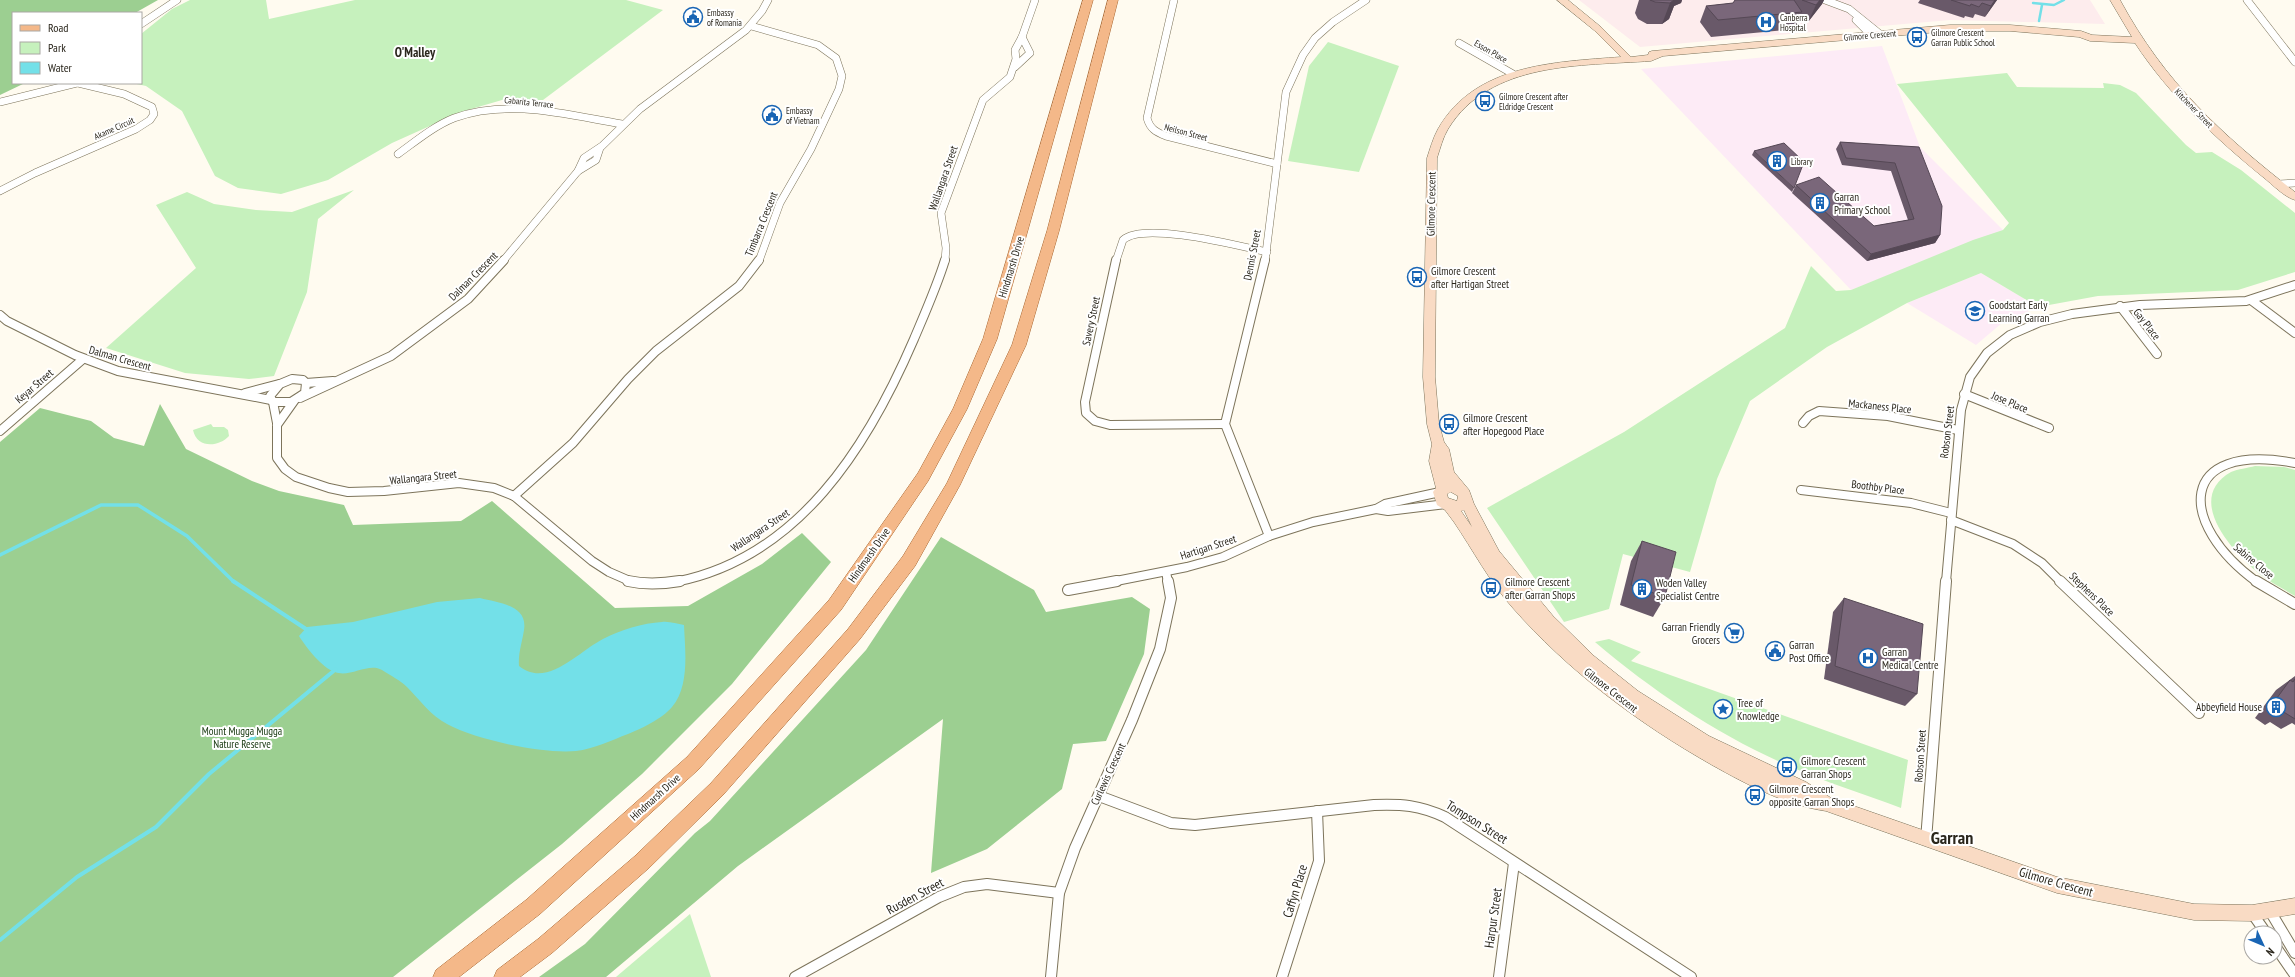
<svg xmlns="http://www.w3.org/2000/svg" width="2295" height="977" viewBox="0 0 2295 977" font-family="'PT Sans Narrow',sans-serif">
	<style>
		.education { fill: #fdebf6 }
		.medical { fill: #fdeced }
		.green { fill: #c6f1bd }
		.forest { fill: #9ccf91 }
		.water { fill: #73e0e8 }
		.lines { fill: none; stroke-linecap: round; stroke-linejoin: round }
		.stream-far2 { stroke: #73e0e8; stroke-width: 2.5 }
		.stream-far1 { stroke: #73e0e8; stroke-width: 3.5 }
		.stream { stroke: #73e0e8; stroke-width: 4 }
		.street-far2-casing { stroke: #7d745b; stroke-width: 8 }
		.street-far1-casing { stroke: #7d745b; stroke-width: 10 }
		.street-casing { stroke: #7d745b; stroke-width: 12 }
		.secondary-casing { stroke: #7d745b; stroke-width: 1 }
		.primary-casing { stroke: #a86630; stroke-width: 1 }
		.street-far2 { stroke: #fff; stroke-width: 7 }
		.street-far1 { stroke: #fff; stroke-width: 8 }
		.street { stroke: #fff; stroke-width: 10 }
		.secondary { fill: #f9dbc4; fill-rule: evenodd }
		.primary { fill: #f4b889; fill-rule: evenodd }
		.wall { fill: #695969 }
		.shaded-wall { fill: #554855 }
		.building { fill: #7a677a; stroke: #554855 }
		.labels { text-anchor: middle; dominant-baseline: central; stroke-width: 4; stroke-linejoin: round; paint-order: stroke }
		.far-poi-label { font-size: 9px; fill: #2a261c; stroke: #fff; text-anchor: start }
		.far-street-label { font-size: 9px; fill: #2a261c; stroke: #fff }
		.street-label { font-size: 11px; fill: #2a261c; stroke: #fff }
		.poi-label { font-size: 11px; fill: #2a261c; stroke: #fff; text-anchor: start }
		.park-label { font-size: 11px; fill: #15370e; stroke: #fff }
		.far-district-label { font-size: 13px; font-weight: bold; fill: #2a261c; stroke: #fff }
		.near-street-label { font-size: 13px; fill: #2a261c; stroke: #fff }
		.near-district-label { font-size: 18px; font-weight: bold; fill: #2a261c; stroke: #fff }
	</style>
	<rect width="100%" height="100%" fill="#fffbf0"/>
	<!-- education -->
	<g class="education">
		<path d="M1882,46L1920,147L2003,230L1851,290L1641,69Z"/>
		<path d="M1981,273L2038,307L2002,323L1976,345L1907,303Z"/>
	</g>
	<!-- medical -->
	<path class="medical" d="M1579,0H2090L2105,24L1950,20L1640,47Z"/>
	<!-- green -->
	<g class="green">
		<path d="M190,0H266L269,19L355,0H626L663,10L543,100H502L461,112L392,143L328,180L281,194L238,188L215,176L182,111L146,86L132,83H141V34L172,9Z"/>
		<path d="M1328,42L1399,66L1359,172L1288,161L1309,66Z"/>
		<path d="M2007,73L2017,87L2104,88L2103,83L2120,85L2136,93L2186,145L2196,153L2212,152L2241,170L2295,213V272L2238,290L2098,296L2038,307L1981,273L1907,303L1827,347L1750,401L1717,479L1690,572L1623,554L1609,609L1564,622L1487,508L1624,432L1785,328L1811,266L1836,291L1851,290L1973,240L2003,230L2009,223L1897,84Z"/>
		<path d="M354,190L318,219L307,292L274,376L249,379L185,373L106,348L196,268L156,205L187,192L214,204L256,210L292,212Z"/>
		<path d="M211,424L213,427H224L228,430L229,436C219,447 197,449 193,430Z"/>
		<path d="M2255,466L2284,467L2295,470V596C2284,589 2271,583 2261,575C2234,554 2183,499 2231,472C2238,469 2248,468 2255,466Z"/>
		<path d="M1609,639L1641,652L1631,661L1908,760L1901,808C1864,794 1825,782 1789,766C1718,735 1654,692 1595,642Z"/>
		<path d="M690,914L711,977H616Z"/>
	</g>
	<!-- forest -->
	<g class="forest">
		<path d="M0,0H158L135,13H13V83H25L0,95Z"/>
		<path d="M160,404L186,449L252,481L279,491L344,505L353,525L461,521L492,501L615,608L688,606L762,564L802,533L831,562L732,684L642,774L562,844L393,977H0V442L40,408L91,421L114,438L144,446Z"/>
		<path d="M941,537L1034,590L1046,612L1132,597L1150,609L1144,654L1106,741L1073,744L1062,789L987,849L931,873L943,719L738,866L606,977H539L585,944L695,833L710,821L866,650Z"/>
	</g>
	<!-- water -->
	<path class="water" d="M480,598C499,603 528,605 524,630C522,643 518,653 519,666C547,689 579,651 603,639C620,630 643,623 662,622C669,621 677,624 684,625C685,650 690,686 672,707C663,718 641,729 628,734C612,740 594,749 576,751C542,754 477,740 447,724C431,716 419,699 407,687C401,681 390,675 382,670C368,662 350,678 335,672C322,668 306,647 299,636L307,627L353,622L437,602Z"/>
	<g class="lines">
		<!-- stream-far2 -->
		<g class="stream-far2">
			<path d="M2033,3L2054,5L2064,0"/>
			<path d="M2039,21L2042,5"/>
		</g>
		<!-- stream-far1 -->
		<path class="stream-far1" d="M0,555L101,505H138L187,536L234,582"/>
		<!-- stream -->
		<g class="stream">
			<path d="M233,581L309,631"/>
			<path d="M0,940L77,877L156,827L209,774L336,669"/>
		</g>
		<defs>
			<g id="street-far2">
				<path d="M1174,0L1147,118C1150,129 1156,132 1166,136L1277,164"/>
				<path d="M1825,0L1849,9L1880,34"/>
				<path d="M2247,0L2295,62"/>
				<path d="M1856,20L1871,35"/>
				<path d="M141,24L177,0"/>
				<path d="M751,26L818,45L836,58L842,76L839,89L811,149L780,203L759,261"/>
				<path d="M1459,43L1513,74"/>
				<path d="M1015,67L1030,53L1022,37"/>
				<path d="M0,102L77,83"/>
				<path d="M398,154C416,141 434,126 454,118C508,98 568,115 622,124"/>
				<path d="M578,171L584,158L602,146L640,109L746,30L762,11L768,0"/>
				<path d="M2279,184L2295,183"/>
				<path d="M0,191L35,173L136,129L150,120L154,114L152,107L124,94L78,83"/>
				<path d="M503,261L578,171L596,160L600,148"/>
				<path d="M945,261L946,248L941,213L983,100L1010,77L1016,59L1015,50L1022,37L1035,0"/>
				<path d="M1116,261L1123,240C1144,221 1239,246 1267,252"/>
				<path d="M1265,261L1286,92L1303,55L1315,38L1333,22L1366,0"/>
			</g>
			<g id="street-far1">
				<path d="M1116,260L1085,402L1086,413L1095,421L1110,425L1225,424"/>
				<path d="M1265,260L1225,424L1269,536"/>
				<path d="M2251,300L2295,333"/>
				<path d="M2120,306L2157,354"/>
				<path d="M0,315L7,321L75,355L118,371L271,400"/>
				<path d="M292,379L303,380L306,383L305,393L291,402H273L270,396L280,384Z"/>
				<path d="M306,383L333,381"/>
				<path d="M245,393L279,384"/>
				<path d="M1964,394L2049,428"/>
				<path d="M300,398L391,356L468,299L504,260"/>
				<path d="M273,402L277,423V458L285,469L296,477L329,488L348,492L384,491L459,483L494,488L514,496L592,561L609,572L632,582"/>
				<path d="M1803,423L1809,416L1819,411L1888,416L1958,430"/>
				<path d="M277,425L294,401"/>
				<path d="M0,431L83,359"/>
				<path d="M1801,490L1911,503L1951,513"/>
				<path d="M514,496L573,443L628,379L656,351L739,286L759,260"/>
				<path d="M1376,509L1388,511L1446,504"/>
				<path d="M1951,520L2013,544L2042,563L2061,582"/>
				<path d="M1166,572L1168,582"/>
				<path d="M675,582C799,558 868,446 914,339C925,313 937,286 945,260"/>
				<path d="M1111,582L1187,567L1223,557L1269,536L1313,522L1376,509L1385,504L1440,492"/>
				<path d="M1946,582L1961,410L1970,377L1987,353L2010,335L2040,322L2072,314L2140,305L2246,301L2295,285"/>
				<path d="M2257,582C2177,524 2176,441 2295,463"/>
			</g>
			<g id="street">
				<path d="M628,581C646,585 662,584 680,581"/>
				<path d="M2060,581L2199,713"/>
				<path d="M2256,581L2295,604"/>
				<path d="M1068,590L1117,581"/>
				<path d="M1099,796L1171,823L1195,825L1374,805C1402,804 1419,805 1445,817L1691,977"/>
				<path d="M1926,840L1946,581"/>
				<path d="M2270,911L2295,953"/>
				<path d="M2252,913L2266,933"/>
				<path d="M2275,946L2295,975"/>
				<path d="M795,977L939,897L964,887L987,884L1059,893"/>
				<path d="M1051,977L1059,893L1075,848L1132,720L1160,649L1171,598L1168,581"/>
				<path d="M1282,977L1319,861L1317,811"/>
				<path d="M1499,977L1514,863"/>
			</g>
			<path id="secondary" d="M1557,0H1568L1601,27L1631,57L1648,55L1649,52L1652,51L1950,25H2010L2081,31L2092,35L2132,37L2110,0H2120C2165,83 2221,134 2295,192V200C2284,197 2272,184 2263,177C2215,138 2169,95 2135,43L2090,41L2079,37L2010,31H1950L1663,56L1651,61C1581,66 1490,61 1448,129C1443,137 1440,149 1437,158L1435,377L1439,424L1444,442L1449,449L1454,472L1469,490L1474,504L1499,551L1553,616L1594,656L1638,691L1709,736L1806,782L1831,798L2057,877L2194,904L2252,905L2295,898V914L2252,921L2194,920L2057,893L1826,811C1785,805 1748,785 1712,765C1638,723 1568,671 1512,607C1489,581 1473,550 1454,522L1445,510L1437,505L1433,492L1436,488L1429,461L1432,444L1427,424L1423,377L1427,158C1430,149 1433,138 1438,129C1475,64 1555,62 1621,57L1595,31ZM1451,492L1458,496L1457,501L1448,498L1447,494ZM1464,510L1472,527L1461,511Z"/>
			<g id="primary">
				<path d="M1083,0H1093L997,339L967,409L928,481L841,610L699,769L540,914L459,977H433L436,970L526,900L687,757L829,600L918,473L953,409L983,339Z"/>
				<path d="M1108,0H1118L1059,231L1026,345L960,485L915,566L860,639L723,795L649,868L552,953L520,977H494L497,970L538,939L635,856L711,783L848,629L903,556L947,483L1012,345L1047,231Z"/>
			</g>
		</defs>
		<!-- street-far2 casing -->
		<use href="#street-far2" class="street-far2-casing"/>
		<!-- street-far1 casing -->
		<use href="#street-far1" class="street-far1-casing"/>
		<!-- street casing -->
		<use href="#street" class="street-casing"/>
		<!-- secondary casing -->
		<use href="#secondary" class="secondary-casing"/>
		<!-- primary casing -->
		<use href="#primary" class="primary-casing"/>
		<!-- street-far2 -->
		<use href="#street-far2" class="street-far2"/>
		<!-- street-far1 -->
		<use href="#street-far1" class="street-far1"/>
		<!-- street -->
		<use href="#street" class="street"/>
		<!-- secondary -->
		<use href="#secondary" class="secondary"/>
		<!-- primary -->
		<use href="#primary" class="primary"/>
	</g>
	<!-- wall -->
	<g class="wall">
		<path d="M1639,0H1682L1681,3L1674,6L1669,19L1662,24H1647L1638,19L1635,13Z"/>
		<path d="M1735,0H1824L1822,4L1808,22L1799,18L1795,29L1711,37L1700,22L1706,6L1733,3Z"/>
		<path d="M1920,0H1997L1985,17L1975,14L1973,18L1965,16L1964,18L1918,3Z"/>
		<path d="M1840,142L1919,147L1940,235L1935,243L1867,261L1792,193L1796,185L1874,226L1908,220L1891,171L1842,165L1836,149Z"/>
		<path d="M1754,151L1794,188L1792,192L1752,155Z"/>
		<path d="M1642,541L1665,597L1653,617L1620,605L1631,561Z"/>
		<path d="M1844,598L1917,694L1905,706L1824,679L1833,612Z"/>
		<path d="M2295,676V725L2292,723L2281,729L2270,722L2265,725L2255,718L2276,690Z"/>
	</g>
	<!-- shaded-wall -->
	<g class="shaded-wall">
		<path d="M1669,0H1682L1681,3L1674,6L1669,19L1662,24L1670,3Z"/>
		<path d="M1820,0H1824L1822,4L1808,22L1816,5Z"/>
		<path d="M1995,0H1997L1985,17L1991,6Z"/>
		<path d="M1940,235L1935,243L1867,261L1871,254Z"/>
	</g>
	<!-- building -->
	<g class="building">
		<path d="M1650,0H1674L1670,3L1655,2Z"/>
		<path d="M1735,0H1794L1802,12L1718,20L1706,6L1733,3Z"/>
		<path d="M1802,0H1820L1816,5Z"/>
		<path d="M1951,0H1995L1991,6L1982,3L1979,7L1971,4L1970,6Z"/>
		<path d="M1840,142L1919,147L1942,206L1940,235L1871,254L1796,185L1819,177L1874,226L1914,219L1895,163L1846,158Z"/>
		<path d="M1784,143L1804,162L1794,188L1754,151Z"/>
		<path d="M1642,541L1676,552L1665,597L1631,585Z"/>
		<path d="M1844,598L1923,624L1917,694L1835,666Z"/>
		<path d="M2295,679V719L2282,711L2280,715L2269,709L2290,680L2293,682Z"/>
	</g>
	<!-- icons -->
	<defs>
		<symbol id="civic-ring" viewBox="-11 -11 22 22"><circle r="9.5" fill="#fff" stroke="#1965b4" stroke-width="1.5"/><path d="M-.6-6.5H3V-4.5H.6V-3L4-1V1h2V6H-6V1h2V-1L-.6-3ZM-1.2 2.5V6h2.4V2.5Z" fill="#1965b4"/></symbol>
		<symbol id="hospital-ring" viewBox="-11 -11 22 22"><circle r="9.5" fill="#fff" stroke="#1965b4" stroke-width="1.5"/><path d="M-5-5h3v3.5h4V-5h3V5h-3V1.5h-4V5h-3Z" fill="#1965b4"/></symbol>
		<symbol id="bus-ring" viewBox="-11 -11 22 22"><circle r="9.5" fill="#fff" stroke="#1965b4" stroke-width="1.5"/><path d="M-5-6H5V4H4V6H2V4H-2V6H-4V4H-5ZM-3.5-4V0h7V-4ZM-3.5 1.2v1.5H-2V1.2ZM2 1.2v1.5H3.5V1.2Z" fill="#1965b4"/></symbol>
		<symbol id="building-ring" viewBox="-11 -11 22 22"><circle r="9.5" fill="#fff" stroke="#1965b4" stroke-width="1.5"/><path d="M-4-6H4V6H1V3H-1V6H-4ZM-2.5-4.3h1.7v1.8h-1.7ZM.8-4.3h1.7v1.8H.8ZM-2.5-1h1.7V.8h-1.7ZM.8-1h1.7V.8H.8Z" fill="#1965b4"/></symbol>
		<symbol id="school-ring" viewBox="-11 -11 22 22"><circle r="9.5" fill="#fff" stroke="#1965b4" stroke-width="1.5"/><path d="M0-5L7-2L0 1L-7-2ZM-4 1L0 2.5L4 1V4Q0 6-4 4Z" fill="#1965b4"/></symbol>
		<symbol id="supermarket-ring" viewBox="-11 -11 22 22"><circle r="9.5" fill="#fff" stroke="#1965b4" stroke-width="1.5"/><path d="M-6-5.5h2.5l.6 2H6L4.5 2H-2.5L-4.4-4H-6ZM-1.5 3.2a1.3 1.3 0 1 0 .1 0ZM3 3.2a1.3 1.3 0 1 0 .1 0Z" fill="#1965b4"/></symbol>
		<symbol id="sight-ring" viewBox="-11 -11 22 22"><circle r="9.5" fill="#fff" stroke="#1965b4" stroke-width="1.5"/><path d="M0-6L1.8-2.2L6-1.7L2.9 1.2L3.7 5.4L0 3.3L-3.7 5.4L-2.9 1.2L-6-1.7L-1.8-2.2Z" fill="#1965b4"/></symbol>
	</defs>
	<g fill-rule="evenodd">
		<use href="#civic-ring" x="682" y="6" width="22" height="22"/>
		<use href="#hospital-ring" x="1755" y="11" width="22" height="22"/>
		<use href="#bus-ring" x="1906" y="26" width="22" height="22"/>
		<use href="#bus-ring" x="1474" y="90" width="22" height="22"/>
		<use href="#civic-ring" x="761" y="104" width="22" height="22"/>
		<use href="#building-ring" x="1766" y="150" width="22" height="22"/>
		<use href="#building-ring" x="1809" y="192" width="22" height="22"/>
		<use href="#bus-ring" x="1406" y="266" width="22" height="22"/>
		<use href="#school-ring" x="1964" y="300" width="22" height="22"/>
		<use href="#bus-ring" x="1438" y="413" width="22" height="22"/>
		<use href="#bus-ring" x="1480" y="577" width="22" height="22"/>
		<use href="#building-ring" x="1631" y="578" width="22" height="22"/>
		<use href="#supermarket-ring" x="1723" y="622" width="22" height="22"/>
		<use href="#civic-ring" x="1764" y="640" width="22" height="22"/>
		<use href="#hospital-ring" x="1857" y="647" width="22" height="22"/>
		<use href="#building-ring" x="2265" y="696" width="22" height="22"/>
		<use href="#sight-ring" x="1712" y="698" width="22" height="22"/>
		<use href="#bus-ring" x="1776" y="756" width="22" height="22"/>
		<use href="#bus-ring" x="1744" y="784" width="22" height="22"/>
	</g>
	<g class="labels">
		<!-- far-poi labels -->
		<g class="far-poi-label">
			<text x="707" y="12">Embassy<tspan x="707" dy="10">of Romania</tspan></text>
			<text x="1780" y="17">Canberra<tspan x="1780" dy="10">Hospital</tspan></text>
			<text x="1931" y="32">Gilmore Crescent<tspan x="1931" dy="10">Garran Public School</tspan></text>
			<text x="1499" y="96">Gilmore Crescent after<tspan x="1499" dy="10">Eldridge Crescent</tspan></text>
			<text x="786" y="110">Embassy<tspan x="786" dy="10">of Vietnam</tspan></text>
			<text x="1791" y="161">Library</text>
		</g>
		<!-- far-street labels -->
		<g class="far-street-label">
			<text transform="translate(1870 35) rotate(-5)">Gilmore Crescent</text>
			<text transform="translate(1491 51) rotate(30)">Esson Place</text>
			<text transform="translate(529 102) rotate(6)">Cabarita Terrace</text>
			<text transform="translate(2194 108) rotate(46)">Kitchener Street</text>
			<text transform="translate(114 128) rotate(-24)">Akame Circuit</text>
			<text transform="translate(1186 132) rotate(15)">Neilson Street</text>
		</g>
		<!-- street labels -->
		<g class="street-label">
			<text transform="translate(943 178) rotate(-71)">Wallangara Street</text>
			<text transform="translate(1431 204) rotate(-89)">Gilmore Crescent</text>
			<text transform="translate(761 224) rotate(-68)">Timbarra Crescent</text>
			<text transform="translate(1252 255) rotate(-79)">Dennis Street</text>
			<text transform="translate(1011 267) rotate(-73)">Hindmarsh Drive</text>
			<text transform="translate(473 276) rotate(-45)">Dalman Crescent</text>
			<text transform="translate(1091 321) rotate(-78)">Savery Street</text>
			<text transform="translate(2147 324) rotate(52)">Gay Place</text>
			<text transform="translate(120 358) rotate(16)">Dalman Crescent</text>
			<text transform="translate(34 386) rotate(-41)">Keyar Street</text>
			<text transform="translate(2010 402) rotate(23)">Jose Place</text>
			<text transform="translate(1880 406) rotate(6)">Mackaness Place</text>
			<text transform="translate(1947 432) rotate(-83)">Robson Street</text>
			<text transform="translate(423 477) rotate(-6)">Wallangara Street</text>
			<text transform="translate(1878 487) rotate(7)">Boothby Place</text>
			<text transform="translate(760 530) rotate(-34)">Wallangara Street</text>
			<text transform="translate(1208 547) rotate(-18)">Hartigan Street</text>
			<text transform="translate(869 555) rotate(-55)">Hindmarsh Drive</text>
			<text transform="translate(2254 561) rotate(40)">Sabine Close</text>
			<text transform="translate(2092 594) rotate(44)">Stephens Place</text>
			<text transform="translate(1611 690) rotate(38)">Gilmore Crescent</text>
			<text transform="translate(1920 756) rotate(-86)">Robson Street</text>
			<text transform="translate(1108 774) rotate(-65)">Curlewis Crescent</text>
			<text transform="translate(655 797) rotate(-42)">Hindmarsh Drive</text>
		</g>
		<!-- poi labels -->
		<g class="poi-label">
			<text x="1834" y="197">Garran<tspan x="1834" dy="13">Primary School</tspan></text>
			<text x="1431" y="271">Gilmore Crescent<tspan x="1431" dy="13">after Hartigan Street</tspan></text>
			<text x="1989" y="305">Goodstart Early<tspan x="1989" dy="13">Learning Garran</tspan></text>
			<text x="1463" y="418">Gilmore Crescent<tspan x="1463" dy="13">after Hopegood Place</tspan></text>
			<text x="1505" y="582">Gilmore Crescent<tspan x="1505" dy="13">after Garran Shops</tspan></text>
			<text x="1656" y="583">Woden Valley<tspan x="1656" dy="13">Specialist Centre</tspan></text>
			<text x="1720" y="627" text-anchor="end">Garran Friendly<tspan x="1720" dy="13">Grocers</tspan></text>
			<text x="1789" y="645">Garran<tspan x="1789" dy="13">Post Office</tspan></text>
			<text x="1882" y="652">Garran<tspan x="1882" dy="13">Medical Centre</tspan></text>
			<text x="1737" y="703">Tree of<tspan x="1737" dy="13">Knowledge</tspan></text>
			<text x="2262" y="707" text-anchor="end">Abbeyfield House</text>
			<text x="1801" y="761">Gilmore Crescent<tspan x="1801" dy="13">Garran Shops</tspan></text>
			<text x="1769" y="789">Gilmore Crescent<tspan x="1769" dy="13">opposite Garran Shops</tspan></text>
		</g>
		<!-- park labels -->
		<g class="park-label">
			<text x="242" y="731">Mount Mugga Mugga<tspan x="242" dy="13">Nature Reserve</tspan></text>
		</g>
		<!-- far-district labels -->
		<g class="far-district-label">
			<text x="415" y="52">O'Malley</text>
		</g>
		<!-- near-street labels -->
		<g class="near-street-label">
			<text transform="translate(1477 822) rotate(32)">Tompson Street</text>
			<text transform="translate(2056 882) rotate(16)">Gilmore Crescent</text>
			<text transform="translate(1295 891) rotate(-73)">Caffyn Place</text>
			<text transform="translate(915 896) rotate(-28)">Rusden Street</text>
			<text transform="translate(1493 918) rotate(-82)">Harpur Street</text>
		</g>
		<!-- near-district labels -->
		<g class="near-district-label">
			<text x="1952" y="837">Garran</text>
		</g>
	</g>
	<!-- legend -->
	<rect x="12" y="12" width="130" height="72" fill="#ffffff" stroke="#aaa8a4"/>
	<rect x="20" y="25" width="20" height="6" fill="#f4b889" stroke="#aaa8a4"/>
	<text x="48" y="32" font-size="12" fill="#2a261c">Road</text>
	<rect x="20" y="42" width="20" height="12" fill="#c6f1bd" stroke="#aaa8a4"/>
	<text x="48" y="52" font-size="12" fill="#2a261c">Park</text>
	<rect x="20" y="62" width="20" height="12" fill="#73e0e8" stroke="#aaa8a4"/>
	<text x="48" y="72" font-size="12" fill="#2a261c">Water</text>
	<!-- north arrow -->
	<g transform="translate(2263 945) rotate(134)"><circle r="19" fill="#ffffff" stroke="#aaa8a4"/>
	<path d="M0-3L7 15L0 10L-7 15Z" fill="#1965b4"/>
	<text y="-6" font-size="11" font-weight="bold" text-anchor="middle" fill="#2a261c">N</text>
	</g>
</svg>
